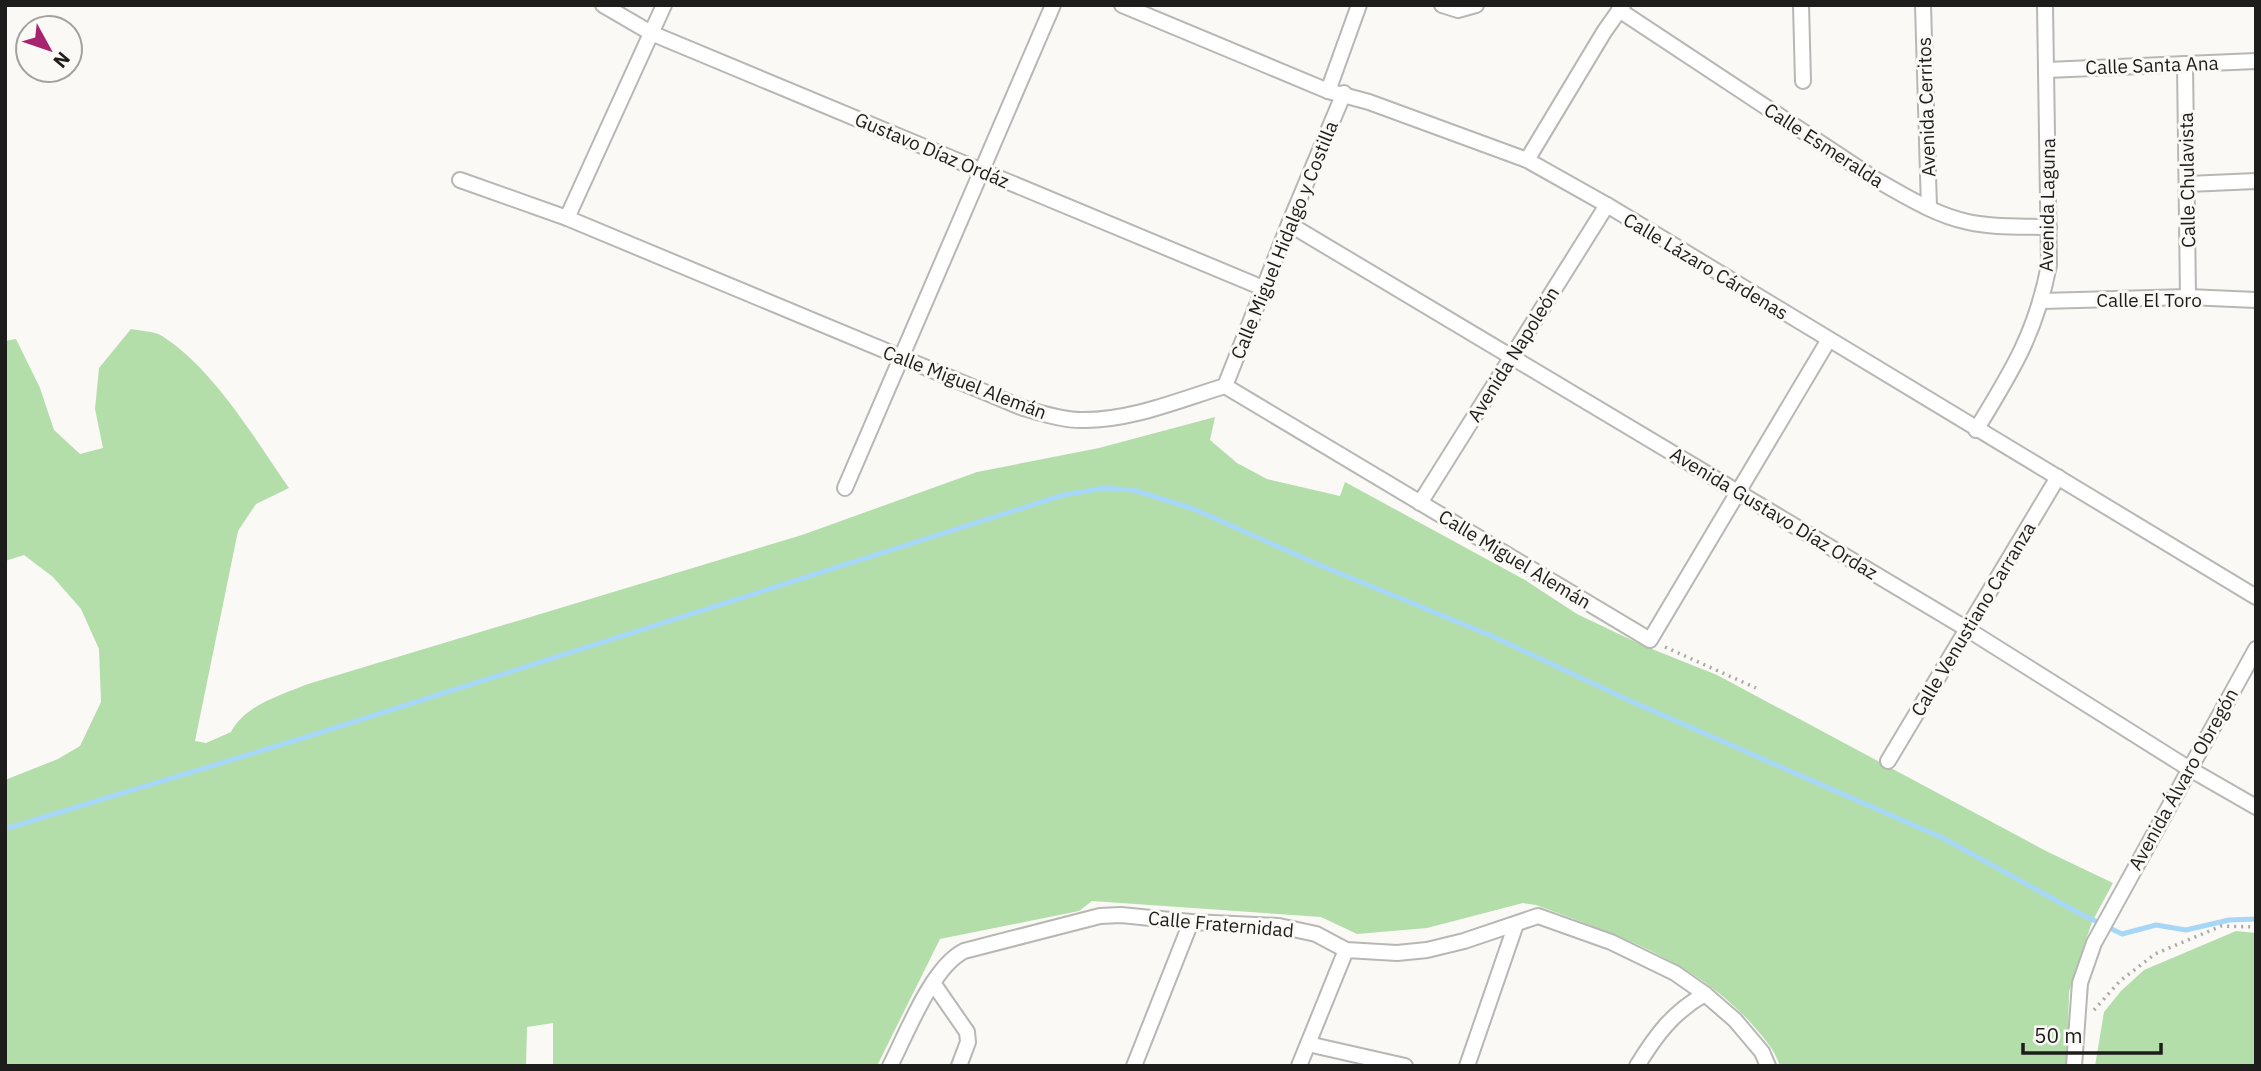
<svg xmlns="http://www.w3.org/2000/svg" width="2261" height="1071" viewBox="0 0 2261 1071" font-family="'IBM Plex Sans',sans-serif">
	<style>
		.green { fill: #b3deaa }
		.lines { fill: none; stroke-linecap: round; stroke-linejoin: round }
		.stream { stroke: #a7d7f7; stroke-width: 5 }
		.minor-casing { stroke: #b7b7b4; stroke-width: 18 }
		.path { stroke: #aaaaa7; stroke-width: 3.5; stroke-dasharray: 2 5; stroke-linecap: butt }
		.minor { stroke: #fff; stroke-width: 14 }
		.labels { text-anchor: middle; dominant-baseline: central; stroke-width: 6; stroke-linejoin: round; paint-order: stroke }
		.street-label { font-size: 19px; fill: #1d1d1b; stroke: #faf9f6 }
	</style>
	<rect width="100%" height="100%" fill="#faf9f6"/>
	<!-- green -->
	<g class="green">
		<path d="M131,329C140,331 154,331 162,336C213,368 255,439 289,488L256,504L238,531L195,741L206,743L231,732C245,705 281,695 308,684L802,535L977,472L1099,448L1215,417L1210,440L1237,463L1267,479L1340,496L1345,482L1525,580L1577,614L1642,645L1717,675L2048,852L2113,883L2092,922L2069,992L2067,1066H1780C1774,1048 1762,1036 1750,1022C1692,959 1614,934 1536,905L1523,903L1427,928L1357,934L1321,917L1092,901L1079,911L940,939L877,1066H553V1023L527,1027L526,1066H5V780L58,759L80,746L101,702L99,649L81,609L53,577L24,555L5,561V341L16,339L40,388L54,430L80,454L103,448L95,409L99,368Z"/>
		<path d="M2236,931L2256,933V1066H2095L2104,1012L2121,991L2144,970Z"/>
	</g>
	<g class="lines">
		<!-- stream -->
		<path class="stream" d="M5,829L306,737L1063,495L1104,488L1133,490L1194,509L1317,564L1492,636L1626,699L1943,838L2077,912L2122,934L2156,925L2186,930L2229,920L2256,919"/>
		<defs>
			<g id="minor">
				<path d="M603,5L651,33L1263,288"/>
				<path d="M1122,5L1328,91L1369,102L1527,160L1607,205L2256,597"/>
				<path d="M1442,5L1458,10L1476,5"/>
				<path d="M1801,5L1803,81"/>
				<path d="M1923,5L1929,208"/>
				<path d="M1619,10L1875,179C1905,196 1935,215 1968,222C1995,228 2023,226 2049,227"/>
				<path d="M2185,64L2188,297"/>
				<path d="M2047,70L2256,61"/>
				<path d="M1328,91L1359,5"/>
				<path d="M1527,160L1604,32L1623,5"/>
				<path d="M460,180L567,218L1023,408C1042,413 1061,420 1081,420C1130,421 1179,400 1225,386L1650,640L1828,341"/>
				<path d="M2188,184L2256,181"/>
				<path d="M567,218L664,5"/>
				<path d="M1289,224L1967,629L2188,768L2256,807"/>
				<path d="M2042,301L2188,297L2256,300"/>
				<path d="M1225,386L1289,224L1344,93"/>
				<path d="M1976,430C2012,371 2036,333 2049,265L2045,5"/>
				<path d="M845,488L1053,5"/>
				<path d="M1420,503L1607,205"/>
				<path d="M1888,761L2058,477"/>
				<path d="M933,983L967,1032L968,1042L959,1066"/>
				<path d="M1308,1044L1405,1066"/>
				<path d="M890,1066C907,1033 932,967 964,951L1100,916L1121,915L1191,922L1279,926L1316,934L1346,950L1397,953L1427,950L1464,941L1538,916L1611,942L1675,973L1705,994L1735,1020L1762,1052L1768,1066"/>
				<path d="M1134,1066L1191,922"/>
				<path d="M1299,1066L1346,950"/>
				<path d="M1467,1066L1516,924"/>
				<path d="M1637,1066C1656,1035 1673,1012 1705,994"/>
				<path d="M2074,1066L2080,983L2094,943L2256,649"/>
			</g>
		</defs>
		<!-- minor casing -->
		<use href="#minor" class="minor-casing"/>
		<!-- path -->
		<g class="path">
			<path d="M1665,647L1756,688"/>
			<path d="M2094,1010L2120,981L2155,954L2221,926L2256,927"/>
		</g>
		<!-- minor -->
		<use href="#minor" class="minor"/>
	</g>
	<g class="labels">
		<!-- street labels -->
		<g class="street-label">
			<text transform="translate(2152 65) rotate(-2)">Calle Santa Ana</text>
			<text transform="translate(1926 107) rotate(-92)">Avenida Cerritos</text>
			<text transform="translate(1824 145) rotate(33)">Calle Esmeralda</text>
			<text transform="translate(932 150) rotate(23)">Gustavo Díaz Ordáz</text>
			<text transform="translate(2187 180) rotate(-91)">Calle Chulavista</text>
			<text transform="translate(2047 205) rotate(-89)">Avenida Laguna</text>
			<text transform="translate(1284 240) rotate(-68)">Calle Miguel Hidalgo y Costilla</text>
			<text transform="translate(1706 266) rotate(31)">Calle Lázaro Cárdenas</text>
			<text x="2149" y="300">Calle El Toro</text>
			<text transform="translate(1513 354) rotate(-58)">Avenida Napoleón</text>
			<text transform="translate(965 382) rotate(21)">Calle Miguel Alemán</text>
			<text transform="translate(1774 513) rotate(31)">Avenida Gustavo Díaz Ordaz</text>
			<text transform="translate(1515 559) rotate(31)">Calle Miguel Alemán</text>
			<text transform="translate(1973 619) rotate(-59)">Calle Venustiano Carranza</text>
			<text transform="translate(2183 779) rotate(-61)">Avenida Álvaro Obregón</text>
			<text transform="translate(1221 924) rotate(5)">Calle Fraternidad</text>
		</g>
	</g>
	<!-- border -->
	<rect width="2261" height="1071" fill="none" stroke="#1d1d1b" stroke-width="14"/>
	<!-- north arrow -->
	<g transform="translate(49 49) rotate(130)"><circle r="33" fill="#faf9f6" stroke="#a2a19e" stroke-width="2"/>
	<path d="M0-5L12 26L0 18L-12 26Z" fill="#a8236d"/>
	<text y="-10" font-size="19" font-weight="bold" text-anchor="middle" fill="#1d1d1b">N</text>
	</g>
	<!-- scale -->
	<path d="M2023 1043v10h138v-10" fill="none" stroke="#1d1d1b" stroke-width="3.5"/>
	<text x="2034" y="1043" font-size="21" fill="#1d1d1b" stroke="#faf9f6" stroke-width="5" paint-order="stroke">50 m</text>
</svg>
